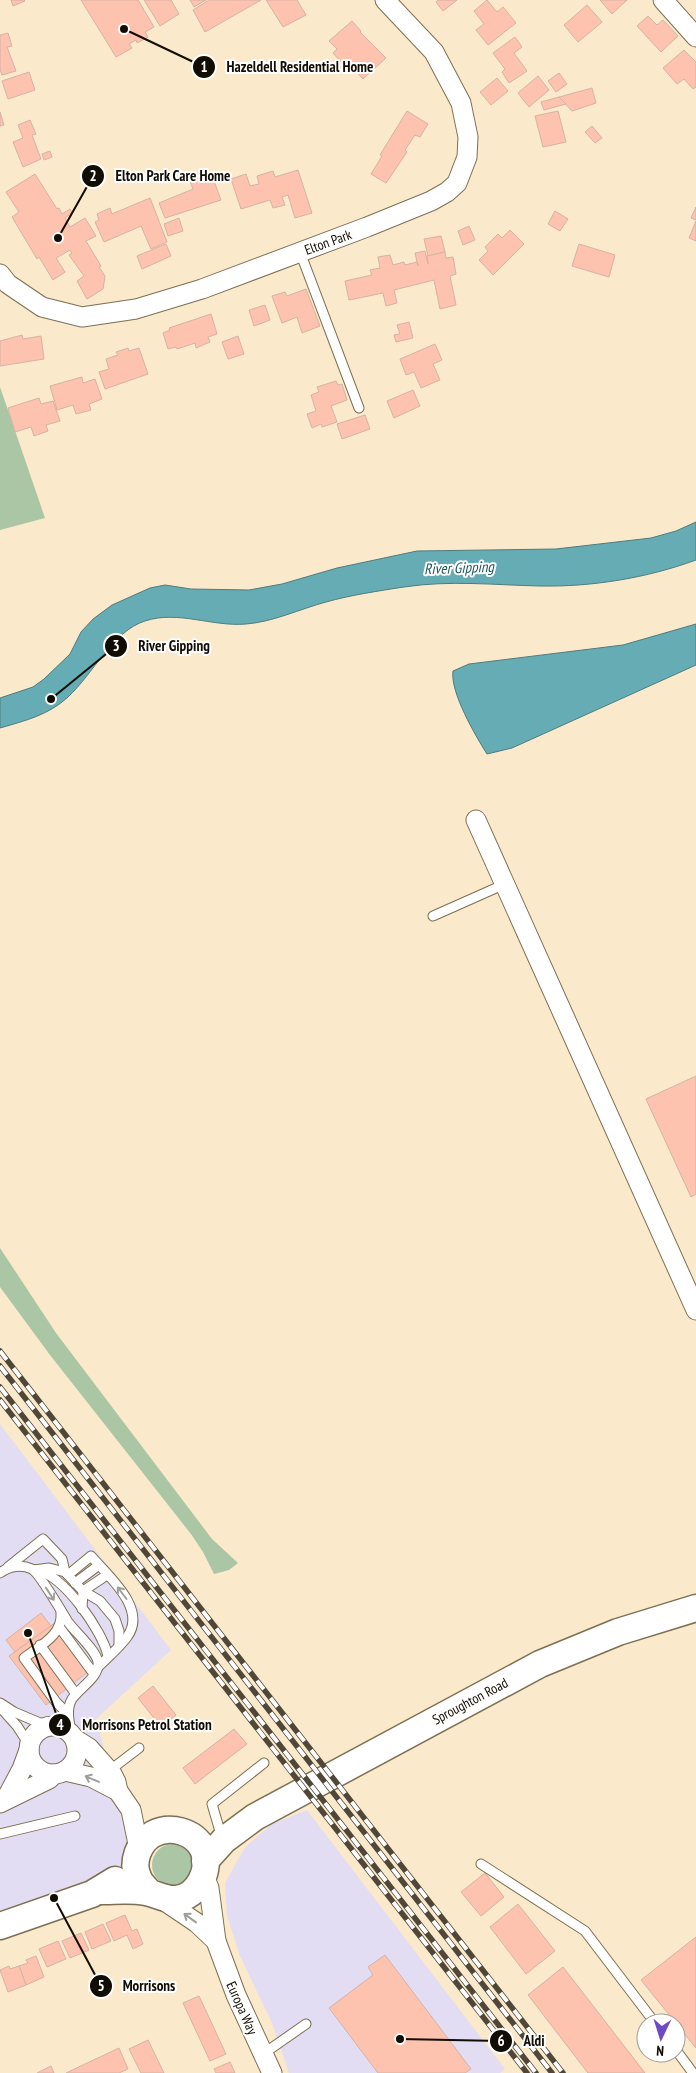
<svg xmlns="http://www.w3.org/2000/svg" width="696" height="2073" viewBox="0 0 696 2073" font-family="'PT Sans Narrow',sans-serif">
  <rect width="100%" height="100%" fill="#fae9ca"/>
  <g fill="#e3ddf3">
    <polygon points="0,1424 171,1650 96,1719 107,1760 151,1835 138,1878 0,1926"/>
    <polygon points="307,1810 505,2069 500,2073 289,2073 272,2023 240,1956 227,1916 225,1883 245,1847 272,1824"/>
  </g>
  <g fill="#aac6a5">
    <polygon points="0,387 45,518 0,530"/>
    <polygon points="0,1248 56,1333 212,1539 238,1563 229,1570 214,1574 203,1552 191,1534 50,1355 0,1287"/>
    <circle cx="173" cy="1865" r="21"/>
  </g>
  <g fill="#66acb4" stroke="#4d7c7f">
    <path d="M696,522v38c-49,18 -104,27 -156,26 -46,-1 -90,-6 -136,1 -26,4 -53,8 -78,15 -26,7 -53,20 -80,22 -34,3 -68,-14 -101,-3 -32,10 -52,53 -77,76 -19,18 -44,24 -68,31v-30l33,-11 11,-8 26,-25 11,-22 12,-13 19,-14 38,-17 15,-3 26,4 58,1 33,-6 55,-16 80,-17 139,-2 95,-11 25,-7z"/>
    <path d="M696,624v41l-184,83 -25,6c-12,-19 -37,-62 -34,-83l16,-7 154,-19z"/>
  </g>
  <g fill="#fdc3af" stroke="#d6b2a6">
    <polygon points="11,0 24,0 25,1 13,6"/>
    <polygon points="81,0 138,0 154,27 145,32 148,37 137,43 136,40 129,44 132,48 116,57"/>
    <polygon points="144,0 171,0 179,14 160,26"/>
    <polygon points="190,0 206,0 194,7"/>
    <polygon points="209,0 261,0 205,32 193,10"/>
    <polygon points="266,0 297,0 306,15 283,27"/>
    <polygon points="438,0 457,0 443,11 436,2"/>
    <polygon points="487,0 497,12 503,7 516,23 488,45 476,30 484,24 474,11"/>
    <polygon points="600,0 627,0 612,14"/>
    <polygon points="587,5 602,22 578,42 564,25"/>
    <polygon points="648,16 657,25 663,20 678,36 661,52 637,26"/>
    <polygon points="352,21 361,31 360,32 386,58 363,79 351,66 347,69 333,53 337,49 329,41"/>
    <polygon points="8,33 12,46 7,47 16,71 2,75 0,69 0,35"/>
    <polygon points="515,37 522,47 514,53 527,71 509,83 502,72 505,69 493,53"/>
    <polygon points="684,50 696,62 696,87 693,89 684,79 677,84 663,68"/>
    <polygon points="29,72 35,90 8,99 2,81"/>
    <polygon points="559,73 567,84 556,92 548,81"/>
    <polygon points="538,76 549,90 529,107 518,93"/>
    <polygon points="497,78 508,91 491,105 480,92"/>
    <polygon points="592,88 596,103 572,111 559,97"/>
    <polygon points="559,97 566,104 544,110 541,102"/>
    <polygon points="407,111 428,124 420,137 415,135 405,150 407,152 386,183 371,174 382,156 380,155"/>
    <polygon points="558,111 566,142 543,147 535,116"/>
    <polygon points="0,112 4,125 0,126"/>
    <polygon points="30,120 36,134 32,135 41,159 23,167 13,142 23,138 18,125"/>
    <polygon points="592,126 602,138 595,143 585,132"/>
    <polygon points="50,151 52,157 44,160 42,154"/>
    <polygon points="298,170 312,213 295,218 288,195 282,197 285,205 273,208 270,200 241,209 231,179 246,174 250,186 259,184 257,176 273,171 275,177"/>
    <polygon points="211,173 221,200 165,218 159,203 193,189 190,181"/>
    <polygon points="35,174 57,209 59,208 62,214 70,209 72,213 65,218 70,227 85,218 96,236 86,241 101,266 99,267 105,276 103,289 87,299 77,281 84,276 69,255 72,253 70,250 56,258 65,272 53,280 39,257 37,259 12,217 19,212 6,192"/>
    <polygon points="150,198 167,242 151,249 141,226 104,242 95,222 99,220 97,214 110,208 112,214"/>
    <polygon points="696,207 696,220 691,218"/>
    <polygon points="555,211 568,219 560,231 548,224"/>
    <polygon points="179,218 183,231 168,236 164,224"/>
    <polygon points="696,221 696,241 689,238"/>
    <polygon points="469,226 475,240 463,245 458,231"/>
    <polygon points="510,230 524,244 493,275 479,260 488,251 485,247 498,234 502,238"/>
    <polygon points="441,236 445,252 428,256 424,239"/>
    <polygon points="166,244 171,256 142,269 137,256"/>
    <polygon points="579,244 615,255 609,277 572,266"/>
    <polygon points="425,251 428,264 427,256 445,252 446,258 453,257 456,274 450,276 456,305 440,309 434,280 394,290 397,303 386,306 383,293 349,300 345,281 372,275 370,270 380,268 378,257 390,255 393,265 404,262 405,265 417,262 418,266 415,253"/>
    <polygon points="306,289 320,326 302,333 297,317 282,323 272,296 285,292 287,296"/>
    <polygon points="265,305 270,320 254,326 249,310"/>
    <polygon points="211,314 217,334 208,337 210,342 196,348 195,343 177,349 176,347 168,349 163,333 170,330 169,328"/>
    <polygon points="409,322 413,338 396,342 394,335 400,334 397,325"/>
    <polygon points="22,335 23,339 41,336 44,359 0,366 0,341"/>
    <polygon points="238,336 244,354 228,359 222,342"/>
    <polygon points="435,344 442,360 433,364 440,380 421,388 414,372 406,375 400,359"/>
    <polygon points="128,348 129,351 139,348 148,374 105,389 99,372 109,369 106,359 118,355 116,352"/>
    <polygon points="82,377 83,383 95,379 102,399 89,404 91,410 76,414 73,405 57,410 50,386"/>
    <polygon points="336,381 338,385 342,384 347,400 331,406 337,422 322,427 321,424 312,428 307,414 316,411 311,395 319,392 317,387"/>
    <polygon points="413,390 420,406 394,418 387,401"/>
    <polygon points="39,398 41,404 53,401 60,421 46,425 48,431 34,436 31,427 15,432 8,408"/>
    <polygon points="365,415 370,429 342,439 337,424"/>
    <polygon points="696,1076 696,1194 691,1197 646,1099"/>
    <polygon points="41,1613 51,1626 15,1652 6,1640"/>
    <polygon points="59,1620 94,1667 46,1705 9,1656"/>
    <polygon points="153,1686 176,1715 161,1727 138,1698"/>
    <polygon points="234,1729 247,1744 195,1784 183,1768"/>
    <polygon points="485,1873 504,1897 481,1916 461,1892"/>
    <polygon points="518,1904 555,1951 526,1974 490,1927"/>
    <polygon points="125,1915 132,1931 137,1929 143,1944 133,1949 127,1935 114,1941 106,1923"/>
    <polygon points="103,1924 111,1941 92,1949 85,1932"/>
    <polygon points="81,1933 89,1950 70,1958 62,1941"/>
    <polygon points="696,1937 696,2048 641,1980"/>
    <polygon points="58,1941 66,1959 47,1967 39,1949"/>
    <polygon points="385,1955 471,2069 465,2073 378,2073 329,2008 373,1975 368,1967"/>
    <polygon points="36,1956 44,1977 26,1985 19,1966 28,1963 26,1960"/>
    <polygon points="9,1966 10,1969 19,1966 26,1985 8,1992 0,1970"/>
    <polygon points="563,1967 645,2073 588,2073 528,1995"/>
    <polygon points="199,1996 226,2054 210,2061 183,2003"/>
    <polygon points="148,2040 164,2073 141,2073 129,2049"/>
    <polygon points="119,2048 128,2069 119,2073 66,2073"/>
    <polygon points="230,2062 235,2073 216,2073 214,2069"/>
    <polygon points="51,2066 54,2073 37,2073"/>
  </g>
  <g fill="none" stroke-linecap="round" stroke-linejoin="round">
    <defs>
      <g id="lane">
        <polyline points="300,252 359,408"/>
        <polyline points="433,916 505,884"/>
        <polyline points="8,1567 43,1539 62,1559 65,1572"/>
        <polyline points="34,1570 49,1568 65,1572 83,1591 100,1601 115,1619 119,1631 119,1645"/>
        <path d="M37,1570c27,6 65,60 71,86"/>
        <path d="M0,1573c9,-7 21,-9 32,-4 7,4 30,43 36,53 8,11 28,28 30,40 2,15 -19,26 -26,37 -6,10 -3,22 -1,33"/>
        <path d="M68,1575l23,-19c17,20 57,53 36,81 -8,11 -20,21 -30,31"/>
        <polyline points="75,1583 99,1565"/>
        <polyline points="82,1609 83,1591 107,1575"/>
        <path d="M61,1612c2,23 -20,33 -37,46l32,44 12,12"/>
        <polyline points="60,1628 94,1674"/>
        <polyline points="40,1645 76,1694"/>
        <polyline points="0,1703 14,1712 47,1726"/>
        <polyline points="0,1707 17,1726 30,1746"/>
        <polyline points="109,1771 139,1748"/>
        <polyline points="219,1828 212,1804 264,1763"/>
        <polyline points="0,1834 75,1816"/>
        <polyline points="481,1864 585,1931 655,2023"/>
        <polyline points="676,2050 693,2073"/>
        <polyline points="263,2054 306,2024"/>
      </g>
      <g id="street">
        <polyline points="663,0 696,37"/>
        <polyline points="0,274 8,284 42,307 82,317 136,309 202,289 367,227 431,201 447,192 457,183 467,157 468,137 461,103 434,52 385,0"/>
        <polyline points="476,820 696,1310"/>
        <circle cx="53" cy="1750" r="24"/>
        <polyline points="75,1739 89,1748 112,1774 116,1782 118,1791 131,1810 139,1849"/>
        <polyline points="65,1771 91,1777 118,1791"/>
        <polyline points="6,1799 22,1769 29,1750"/>
        <polyline points="0,1803 49,1779 54,1774"/>
        <polyline points="160,1898 197,1923 216,1941 209,1888 204,1876"/>
        <polyline points="216,1941 236,1995 272,2073"/>
      </g>
      <g id="secondary">
        <polyline points="205,1861 224,1840 255,1817 540,1664 618,1632 696,1608"/>
        <path d="M100,1891c16,0 31,-2 46,1 11,2 18,8 30,7 22,-2 36,-30 27,-50 -9,-18 -33,-24 -50,-15 -14,8 -22,28 -15,43 2,6 8,11 11,15"/>
        <polyline points="0,1926 92,1894 115,1880"/>
      </g>
    </defs>
    <use href="#lane" stroke="#7d6f53" stroke-width="11"/>
    <use href="#street" stroke="#7d6f53" stroke-width="21"/>
    <use href="#secondary" stroke="#7d6f53" stroke-width="29"/>
    <use href="#lane" stroke="#fff" stroke-width="9"/>
    <use href="#street" stroke="#fff" stroke-width="19"/>
    <use href="#secondary" stroke="#fff" stroke-width="26"/>
    <defs>
      <g id="rail">
        <polyline points="0,1351 563,2073"/>
        <polyline points="0,1366 552,2073"/>
        <polyline points="0,1387 536,2073"/>
        <polyline points="0,1400 527,2073"/>
      </g>
    </defs>
    <use href="#rail" stroke="#504739" stroke-width="5.5"/>
    <use href="#rail" stroke="#fff" stroke-width="4" stroke-dasharray="11" stroke-linecap="butt"/>
  </g>
  <defs><path id="oneway-shaft" d="M-6 0H5M1.5-3L5.5 0L1.5 3" fill="none" stroke-width="1.6" stroke-linecap="round" stroke-linejoin="round" transform="scale(1.25)"/></defs>
  <g stroke="#a09e9b">
    <use href="#oneway-shaft" transform="translate(122 1593) rotate(-127)"/>
    <use href="#oneway-shaft" transform="translate(50 1594) rotate(57)"/>
    <use href="#oneway-shaft" transform="translate(92 1779) rotate(-157)"/>
    <use href="#oneway-shaft" transform="translate(190 1918) rotate(-144)"/>
  </g>
  <g text-anchor="middle" stroke-width="4" stroke-linejoin="round" paint-order="stroke">
    <g font-size="14" fill="#120d04" stroke="#fff">
      <text transform="translate(328 242) rotate(-20)" y="5">Elton Park</text>
      <text transform="translate(470 1701) rotate(-28)" y="5">Sproughton Road</text>
      <text transform="translate(242 2008) rotate(66)" y="5">Europa Way</text>
    </g>
    <g font-size="15" font-style="italic" fill="#1c585e" stroke="#fff">
      <text transform="translate(459 568) rotate(-2)" y="5">River Gipping</text>
    </g>
  </g>
  <path fill="none" stroke="#120d04" stroke-width="2" d="M124 29L204 67M58 238L93 176M51 699L116 646M28 1633L60 1725M54 1898L101 1986M400 2039L501 2041"/>
  <g fill="#120d04" stroke="#fff" stroke-width="2">
    <circle cx="124" cy="29" r="5"/>
    <circle cx="58" cy="238" r="5"/>
    <circle cx="51" cy="699" r="5"/>
    <circle cx="28" cy="1633" r="5"/>
    <circle cx="54" cy="1898" r="5"/>
    <circle cx="400" cy="2039" r="5"/>
    <circle cx="204" cy="67" r="12"/>
    <circle cx="93" cy="176" r="12"/>
    <circle cx="116" cy="646" r="12"/>
    <circle cx="60" cy="1725" r="12"/>
    <circle cx="101" cy="1986" r="12"/>
    <circle cx="501" cy="2041" r="12"/>
  </g>
  <g font-size="15" text-anchor="middle" font-weight="bold" fill="#fff">
    <text x="204" y="72">1</text>
    <text x="93" y="181">2</text>
    <text x="116" y="651">3</text>
    <text x="60" y="1730">4</text>
    <text x="101" y="1991">5</text>
    <text x="501" y="2046">6</text>
  </g>
  <g font-size="15" text-anchor="middle" font-weight="bold" fill="#120d04" stroke="#fff" stroke-width="4" stroke-linejoin="round" paint-order="stroke">
    <text x="300" y="72">Hazeldell Residential Home</text>
    <text x="173" y="181">Elton Park Care Home</text>
    <text x="174" y="651">River Gipping</text>
    <text x="147" y="1730">Morrisons Petrol Station</text>
    <text x="149" y="1991">Morrisons</text>
    <text x="534" y="2046">Aldi</text>
  </g>
  <g transform="translate(661 2038) rotate(184)"><circle r="24" fill="#ffffff" stroke="#a09e9b"/>
  <path d="M0-4L9 19L0 12L-9 19Z" fill="#6d4ac3"/>
  <text y="-8" font-size="14" font-weight="bold" text-anchor="middle" fill="#120d04">N</text>
  </g>
</svg>
